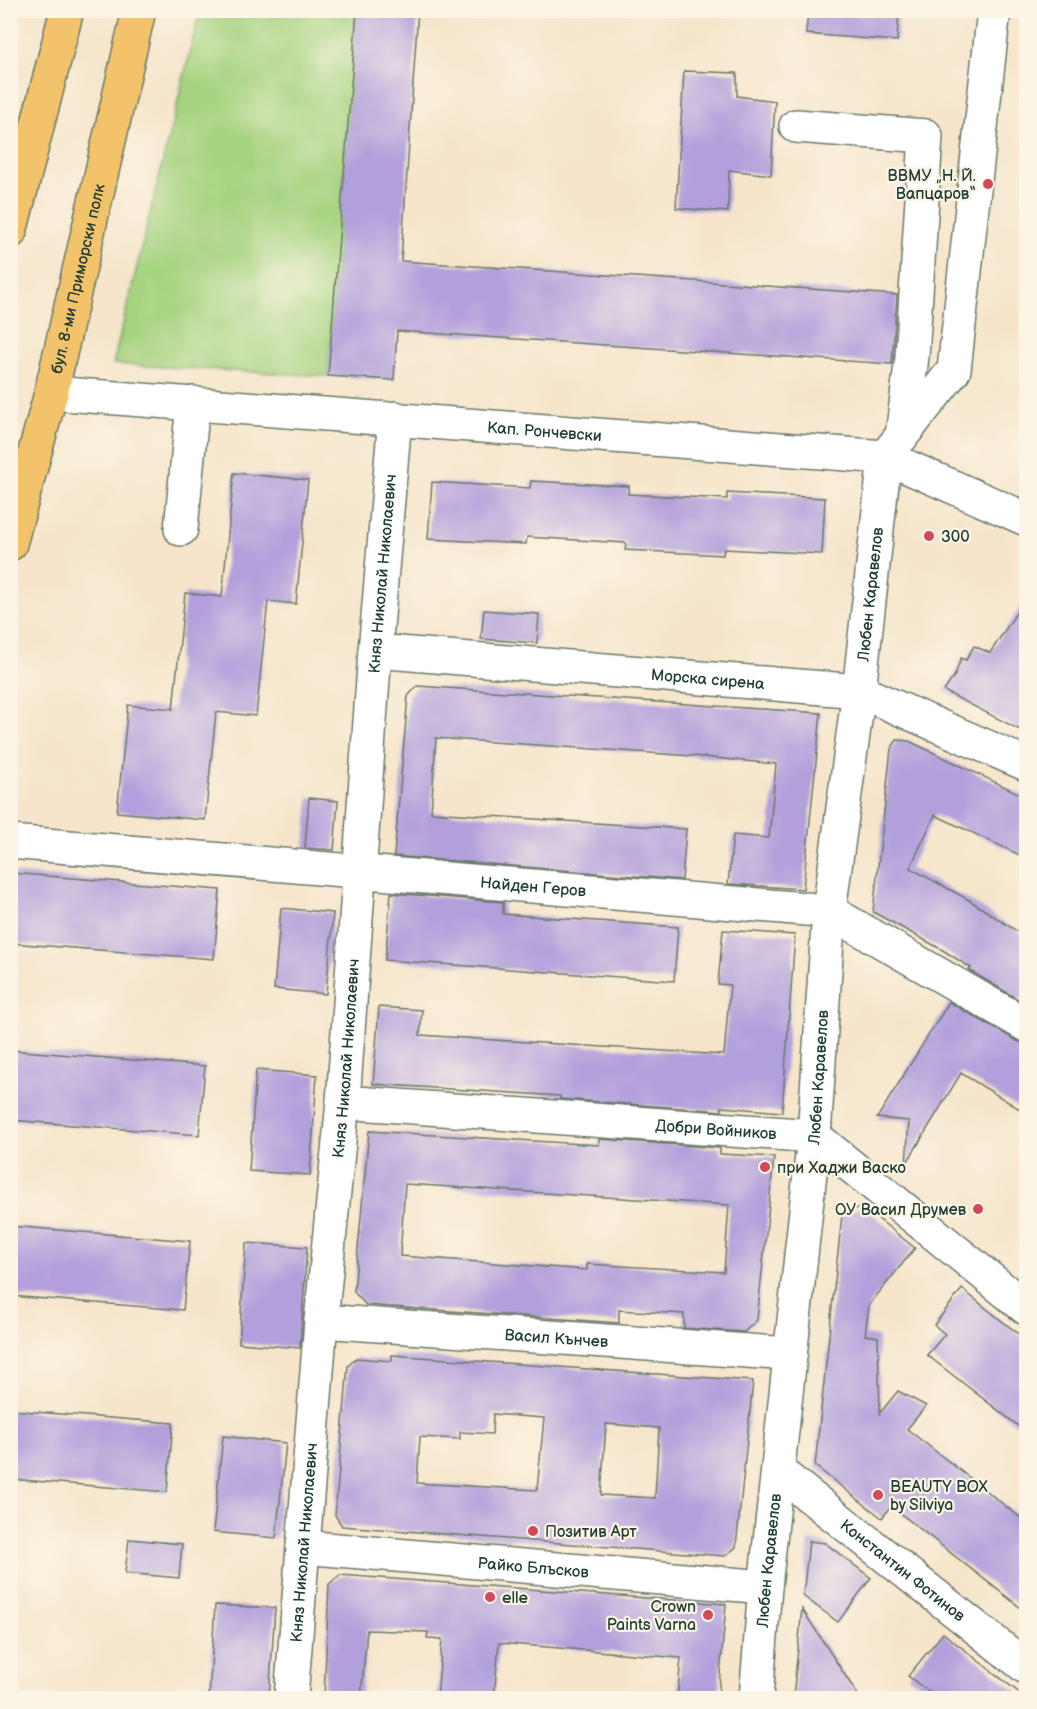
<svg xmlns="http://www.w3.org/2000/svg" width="1037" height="1709" viewBox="0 0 1037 1709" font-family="'Balsamiq Sans',sans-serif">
  <rect width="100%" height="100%" fill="#fcf5e5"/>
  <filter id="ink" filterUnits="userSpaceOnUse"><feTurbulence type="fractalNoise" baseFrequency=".0167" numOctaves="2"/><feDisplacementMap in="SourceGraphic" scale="12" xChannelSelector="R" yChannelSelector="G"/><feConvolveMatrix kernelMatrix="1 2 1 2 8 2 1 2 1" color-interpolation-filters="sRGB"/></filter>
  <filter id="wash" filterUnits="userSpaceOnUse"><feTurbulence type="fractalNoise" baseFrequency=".008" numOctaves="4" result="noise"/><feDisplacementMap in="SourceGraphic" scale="24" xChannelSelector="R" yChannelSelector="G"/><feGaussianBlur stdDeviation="1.35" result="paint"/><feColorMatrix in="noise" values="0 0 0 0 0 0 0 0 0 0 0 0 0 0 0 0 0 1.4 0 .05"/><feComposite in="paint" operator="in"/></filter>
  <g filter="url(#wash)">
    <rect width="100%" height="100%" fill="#f6e5cb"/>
    <polygon fill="#a6d380" stroke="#62885a" stroke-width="1.5" points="200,11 357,11 328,376 113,364"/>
    <g id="blocks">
      <g fill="#b2a0dc" fill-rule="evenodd">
        <polygon points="357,10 418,10 401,261 897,295 892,364 397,331 394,380 328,376"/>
        <polygon points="808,10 899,10 897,41 806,34"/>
        <polygon points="684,71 737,73 737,96 775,101 771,175 729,170 728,212 676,208"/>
        <polygon points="234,473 308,480 296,604 268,601 256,716 216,712 205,820 117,812 128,705 173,709 185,593 222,597"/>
        <polygon points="531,481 629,486 628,494 727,499 727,493 825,498 822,554 724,549 723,555 625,550 626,543 527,537 526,544 428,539 432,482 530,488"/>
        <polygon points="1026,598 1026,733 944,691 955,675 961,658 966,660 974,646 990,653"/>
        <polygon points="484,610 539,614 537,643 481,639"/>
        <polygon points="417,686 821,713 803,889 728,884 733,835 769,838 776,764 693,756 436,738 431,812 686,829 682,880 394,856 408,696"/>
        <polygon points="897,740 909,741 1026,797 1026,858 935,815 910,868 969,900 1026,937 1026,1004 969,970 971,968 941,949 873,912 891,749"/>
        <polygon points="309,798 338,801 334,850 305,848"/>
        <polygon points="10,873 220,890 214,959 10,943"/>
        <polygon points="391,893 503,902 503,914 678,927 674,981 385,960"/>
        <polygon points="281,908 333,913 326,994 274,989"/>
        <polygon points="723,930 795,935 782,1112 722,1107 722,1111 560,1099 560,1096 373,1084 379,1007 422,1010 420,1035 724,1055 730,985 718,984"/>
        <polygon points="949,1002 1017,1041 1026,1044 1026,1113 961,1073 906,1164 909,1121 877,1118"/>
        <polygon points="10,1050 205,1066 199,1135 10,1120"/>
        <polygon points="256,1070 317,1075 310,1175 249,1171"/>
        <path d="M369,1131l230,14v-6l121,9v6l54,3 -17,163 -13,12 -60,-4v-14l-65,-4v13l-253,-18 -12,-13zM405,1184l324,21 -5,67 -137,-8v6l-187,-14z"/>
        <polygon points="862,1206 915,1248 869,1305 865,1335 878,1337 880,1413 898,1391 926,1406 907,1429 1026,1522 1026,1612 891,1506 882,1518 815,1466 842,1215"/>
        <polygon points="10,1226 190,1241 183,1310 10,1296"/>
        <polygon points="246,1243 307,1247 300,1348 239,1343"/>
        <polygon points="962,1289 1026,1340 1026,1432 927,1355 945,1334 934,1325"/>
        <path d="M392,1355l361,26 -17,166 -11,9 -383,-30 -7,-11 13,-149 8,-8 36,3zM493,1414l51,4 -7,72 -120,-7 3,-46 40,2v-7l32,2zM606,1424l53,4 -4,70 -54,-3z"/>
        <polygon points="10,1410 173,1423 167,1492 10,1479"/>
        <polygon points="223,1436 286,1443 276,1538 213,1532"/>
        <polygon points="129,1539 182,1544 179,1578 125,1573"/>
        <polygon points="809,1541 825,1543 871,1578 838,1622 803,1596"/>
        <polygon points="340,1575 726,1604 718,1698 677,1698 681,1658 499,1643 494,1698 437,1698 442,1639 427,1638 428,1632 367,1630 361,1698 324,1698 329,1584"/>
        <polygon points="215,1605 275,1608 269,1698 209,1698"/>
        <polygon points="802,1609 843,1672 860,1698 793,1698"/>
        <polygon points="943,1633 1026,1698 937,1698 908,1676"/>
      </g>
    </g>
  </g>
  <g filter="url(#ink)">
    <use href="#blocks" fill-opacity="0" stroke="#6a7869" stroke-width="1.5"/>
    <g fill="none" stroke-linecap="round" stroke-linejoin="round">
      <defs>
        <g id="minor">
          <polyline points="796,126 926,136 912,357 902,436"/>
          <path id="s1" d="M51,393l834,64 141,62"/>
          <polyline points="885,457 954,370 994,10"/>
          <polyline points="181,529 193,403"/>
          <path id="s2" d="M375,651l484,40 167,73"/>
          <path id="s3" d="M10,842l819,69 197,114"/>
          <path id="s4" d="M343,1102l471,34 212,172"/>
          <path id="s5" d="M321,1321l469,33"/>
          <path id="s6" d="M779,1472l247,195"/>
          <path id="s7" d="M303,1547l462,40"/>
          <path id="s8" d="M291,1698l30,-377 22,-219 32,-451 20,-233"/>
          <path id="s9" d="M756,1698l9,-111 49,-451 15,-225 30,-220 26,-234"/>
        </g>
        <g id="major">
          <polyline points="10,232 67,10"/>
          <path id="s10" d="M10,544l41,-151 88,-383"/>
        </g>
      </defs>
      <use href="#minor" stroke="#6a7869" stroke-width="36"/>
      <use href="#major" stroke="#6a7869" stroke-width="36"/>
      <use href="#minor" stroke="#fff" stroke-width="33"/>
      <use href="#major" stroke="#f2c36a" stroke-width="33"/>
    </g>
  </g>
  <g fill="#d1495b" stroke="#fcf5e5" stroke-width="2">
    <circle cx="988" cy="184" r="6"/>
    <circle cx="929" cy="536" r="6"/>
    <circle cx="765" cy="1167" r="6"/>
    <circle cx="978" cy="1209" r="6"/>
    <circle cx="878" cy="1495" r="6"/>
    <circle cx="533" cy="1531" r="6"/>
    <circle cx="490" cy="1597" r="6"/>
    <circle cx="708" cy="1615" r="6"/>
  </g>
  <g text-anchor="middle" stroke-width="4.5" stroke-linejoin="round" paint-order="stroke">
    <g font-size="16" fill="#1f3d34" stroke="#fcf5e5" text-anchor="start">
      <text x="976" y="181" text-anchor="end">ВВМУ „Н. Й.<tspan x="976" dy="18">Вапцаров“</tspan></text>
      <text x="941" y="542">300</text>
      <text x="777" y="1173">при Хаджи Васко</text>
      <text x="966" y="1215" text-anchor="end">ОУ Васил Друмев</text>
      <text x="890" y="1492">BEAUTY BOX<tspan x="890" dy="18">by Silviya</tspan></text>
      <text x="545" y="1537">Позитив Арт</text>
      <text x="502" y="1603">elle</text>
      <text x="696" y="1612" text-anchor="end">Crown<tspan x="696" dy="18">Paints Varna</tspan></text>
    </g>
    <g font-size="16" fill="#1f3d34" stroke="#fcf5e5">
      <text dy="6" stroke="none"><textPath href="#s10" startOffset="274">бул. 8-ми Приморски полк</textPath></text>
      <text dy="6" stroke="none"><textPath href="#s1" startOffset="495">Кап. Рончевски</textPath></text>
      <text dy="6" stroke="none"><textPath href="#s8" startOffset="1128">Княз Николай Николаевич</textPath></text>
      <text dy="6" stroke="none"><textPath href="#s9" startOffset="1110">Любен Каравелов</textPath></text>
      <text dy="6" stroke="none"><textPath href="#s2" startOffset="334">Морска сирена</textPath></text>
      <text dy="6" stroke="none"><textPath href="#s3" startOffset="525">Найден Геров</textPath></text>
      <text dy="6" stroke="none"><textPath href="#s8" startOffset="642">Княз Николай Николаевич</textPath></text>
      <text dy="6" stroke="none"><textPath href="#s9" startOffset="624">Любен Каравелов</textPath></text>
      <text dy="6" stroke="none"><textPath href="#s4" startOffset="374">Добри Войников</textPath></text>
      <text dy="6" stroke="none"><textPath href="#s5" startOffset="236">Васил Кънчев</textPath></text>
      <text dy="6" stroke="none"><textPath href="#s8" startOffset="156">Княз Николай Николаевич</textPath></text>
      <text dy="6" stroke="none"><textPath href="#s9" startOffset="138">Любен Каравелов</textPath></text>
      <text dy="6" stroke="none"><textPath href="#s7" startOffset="231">Райко Блъсков</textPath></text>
      <text dy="6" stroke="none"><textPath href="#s6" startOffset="158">Константин Фотинов</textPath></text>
    </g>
  </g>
  <rect width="1037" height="1709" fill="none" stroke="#fcf5e5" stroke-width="36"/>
</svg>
